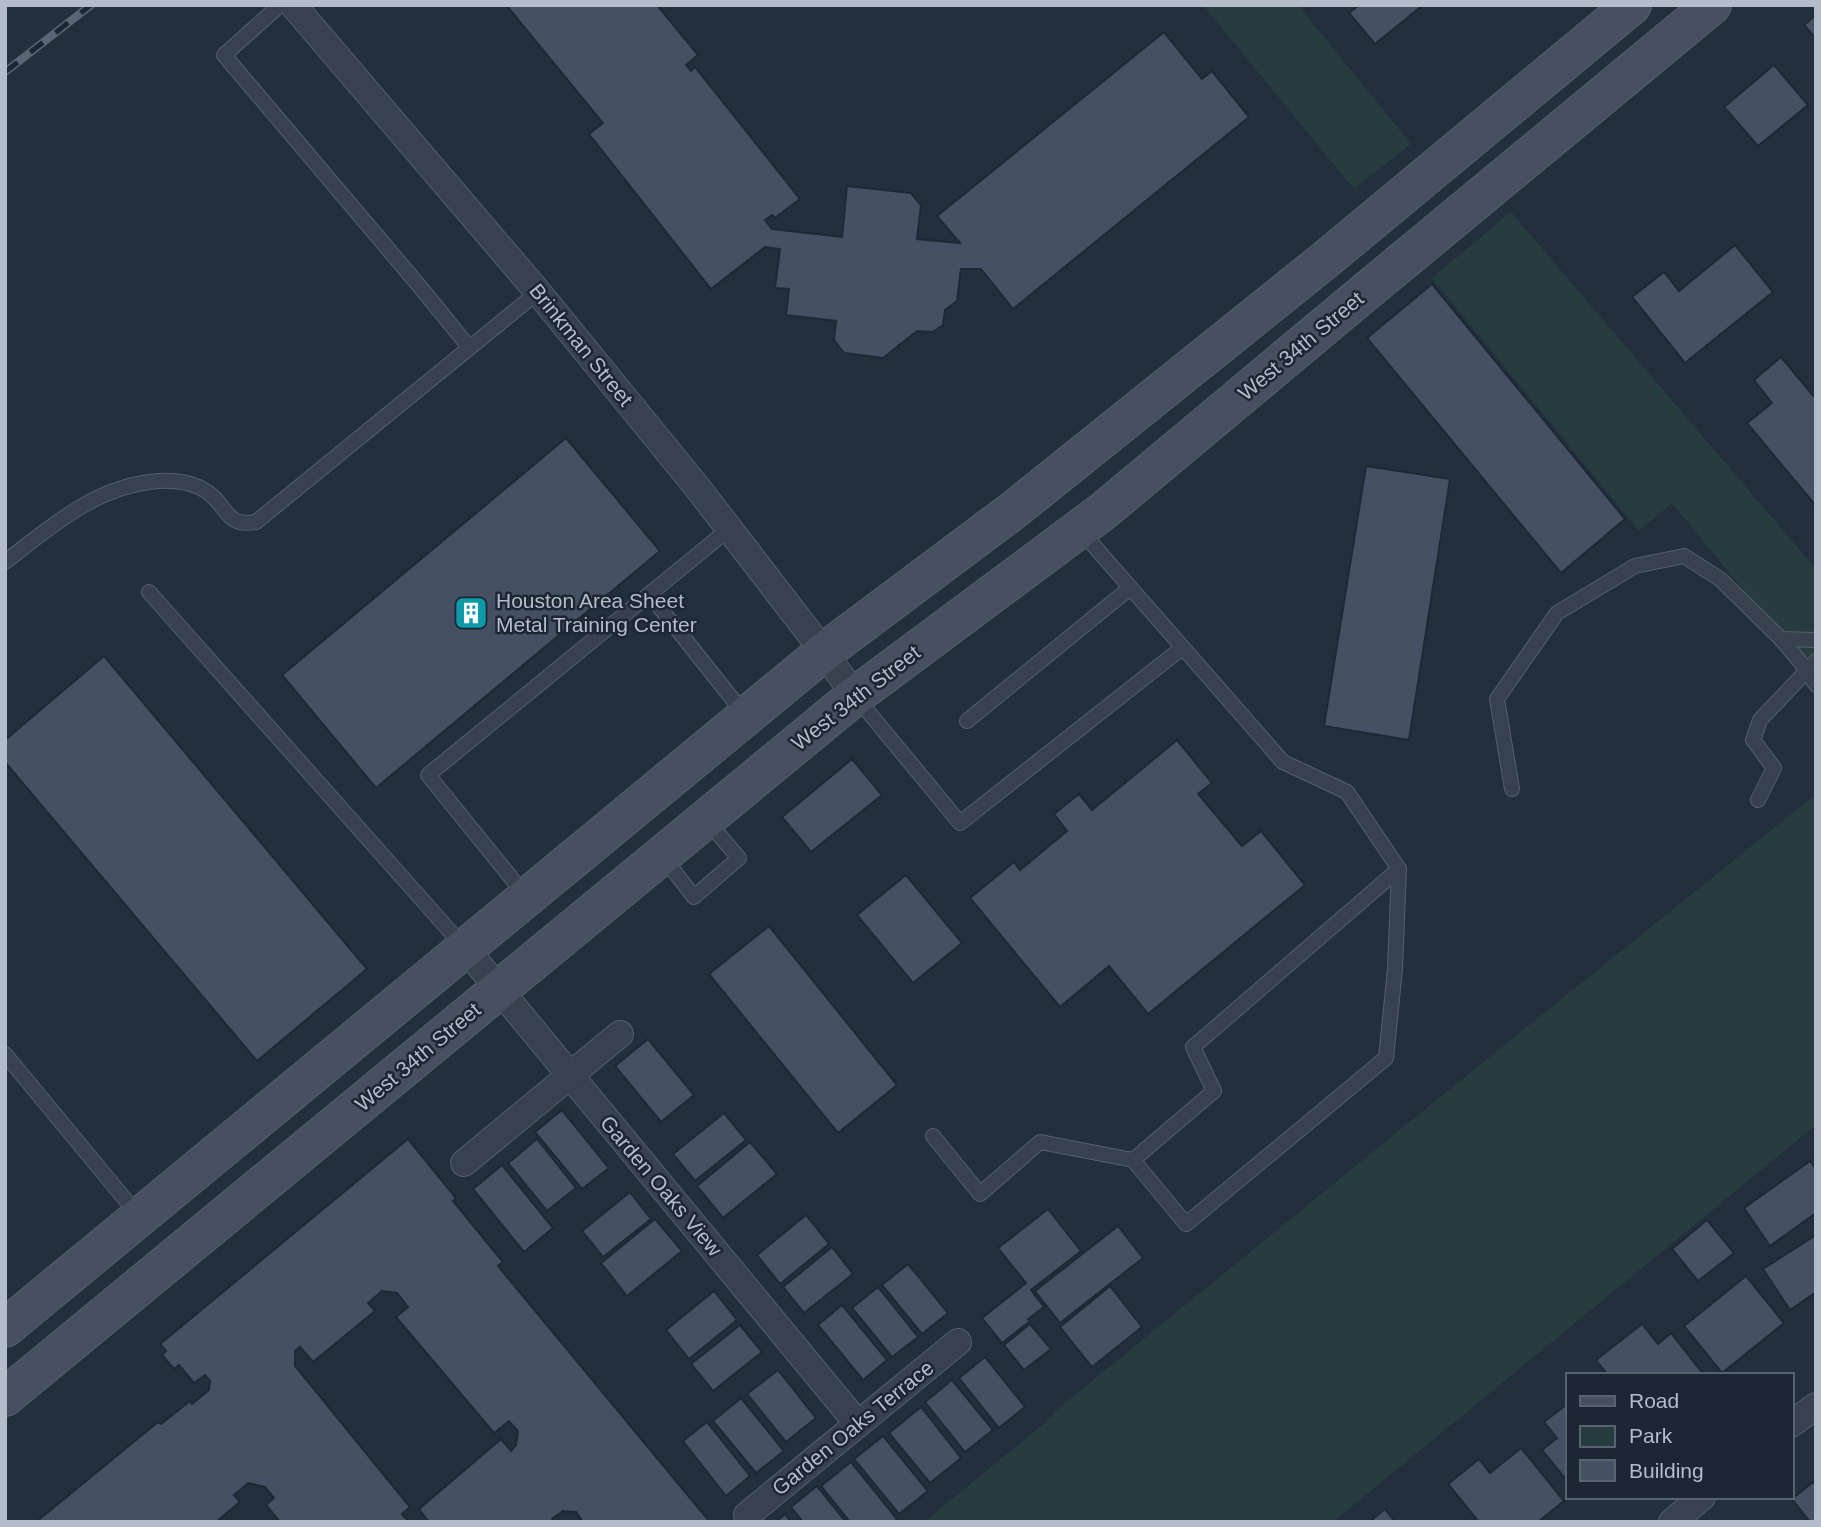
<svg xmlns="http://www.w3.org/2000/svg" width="1821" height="1527" viewBox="0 0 1821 1527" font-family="Helvetica,sans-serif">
  <rect width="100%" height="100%" fill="#242f3e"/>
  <g fill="#263c3f">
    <polygon points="1203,5 1298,5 1411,144 1354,189"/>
    <polygon points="1511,212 1816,569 1816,679 1672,503 1639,531 1432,278"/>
    <polygon points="1816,794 1816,1125 1333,1522 924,1522 1053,1416 1054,1412 1445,1093"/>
  </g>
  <g fill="#455162" stroke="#1f2835" stroke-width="2">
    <polygon points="506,5 657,5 698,55 686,65 691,71 695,67 800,199 775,218 772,215 765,220 772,229 842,237 847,186 911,193 921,205 917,239 960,243 937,216 1164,32 1202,79 1212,71 1249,117 1013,309 981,269 961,269 957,301 945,310 943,325 933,332 917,331 883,358 844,353 834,340 836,321 786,315 789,289 775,288 780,249 765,247 711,289 589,134 603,123"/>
    <polygon points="1359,5 1423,5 1375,44 1349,13"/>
    <polygon points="1816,15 1816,39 1804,25"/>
    <polygon points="1774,65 1808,105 1758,146 1724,107"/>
    <polygon points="1735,245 1773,292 1685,363 1632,297 1664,272 1679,291"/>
    <polygon points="1432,284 1625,519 1561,573 1367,338"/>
    <polygon points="1781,357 1816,399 1816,506 1747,423 1772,403 1754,380"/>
    <polygon points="566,438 660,551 376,788 282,675"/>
    <polygon points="1366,466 1450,479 1409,740 1324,726"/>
    <polygon points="104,656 367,969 257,1061 5,762 5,740"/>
    <polygon points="1177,740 1212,783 1198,794 1242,846 1261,831 1305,885 1148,1014 1109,966 1060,1007 970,898 1014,862 1020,870 1067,831 1054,814 1079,794 1092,810"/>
    <polygon points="852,759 882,795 811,852 782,817"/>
    <polygon points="906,875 962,943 913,983 857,915"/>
    <polygon points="769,926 897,1085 838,1133 709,974"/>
    <polygon points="648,1039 694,1095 661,1122 615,1066"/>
    <polygon points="562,1110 609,1168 582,1189 535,1132"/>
    <polygon points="724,1113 746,1140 695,1181 673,1154"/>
    <polygon points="408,1139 456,1198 453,1201 503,1262 498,1266 710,1522 577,1522 581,1519 576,1512 563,1511 552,1519 554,1522 429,1522 419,1509 501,1439 511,1451 516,1445 518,1431 509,1421 494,1433 396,1317 408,1307 397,1293 382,1291 368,1303 375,1311 313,1362 300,1347 295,1351 295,1366 410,1507 402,1514 409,1522 280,1522 266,1505 274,1498 265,1487 248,1483 234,1495 240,1502 216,1522 36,1522 158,1422 161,1424 190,1401 192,1404 209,1390 210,1381 205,1375 194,1383 179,1365 174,1369 162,1355 166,1351 160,1344"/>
    <polygon points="537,1139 576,1188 547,1211 508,1163"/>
    <polygon points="750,1142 777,1174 723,1218 697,1186"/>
    <polygon points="1810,1161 1816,1169 1816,1213 1770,1246 1744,1208"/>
    <polygon points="502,1165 553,1228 524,1252 473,1189"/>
    <polygon points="630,1192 651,1219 603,1257 582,1231"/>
    <polygon points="1048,1209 1081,1251 1031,1290 1044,1307 1028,1319 1030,1321 1002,1343 982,1318 1026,1283 998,1248"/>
    <polygon points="806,1215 829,1244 780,1284 757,1255"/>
    <polygon points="655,1219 682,1251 627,1296 601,1263"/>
    <polygon points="1707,1220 1734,1253 1698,1281 1672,1249"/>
    <polygon points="1118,1226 1143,1258 1060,1323 1035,1291"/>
    <polygon points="1816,1235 1816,1292 1790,1310 1763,1269"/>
    <polygon points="832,1247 853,1274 804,1313 783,1287"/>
    <polygon points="908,1264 948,1313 922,1334 882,1285"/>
    <polygon points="1746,1276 1784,1323 1722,1373 1684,1326"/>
    <polygon points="1110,1286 1142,1327 1092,1367 1060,1327"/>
    <polygon points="878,1287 918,1337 892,1357 852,1308"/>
    <polygon points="714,1291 737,1320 689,1359 666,1330"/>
    <polygon points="842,1305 887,1360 863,1380 818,1325"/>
    <polygon points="1030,1324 1051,1349 1024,1370 1004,1345"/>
    <polygon points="1642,1324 1658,1344 1671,1333 1704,1375 1608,1375 1596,1360"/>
    <polygon points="740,1325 762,1352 713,1391 691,1364"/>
    <polygon points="985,1357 1025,1407 999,1428 959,1378"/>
    <polygon points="778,1370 816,1418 786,1442 747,1394"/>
    <polygon points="952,1380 993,1430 965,1452 925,1402"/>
    <polygon points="741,1398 784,1451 756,1473 713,1421"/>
    <polygon points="1567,1404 1567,1481 1542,1450 1557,1438 1544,1422"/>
    <polygon points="921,1407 961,1458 930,1483 889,1433"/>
    <polygon points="707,1422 750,1476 726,1496 683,1441"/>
    <polygon points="883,1436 928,1491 899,1514 854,1459"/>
    <polygon points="1521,1448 1564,1501 1538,1522 1479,1522 1448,1484 1479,1459 1490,1473"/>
    <polygon points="851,1462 897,1519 894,1522 850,1522 821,1486"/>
    <polygon points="1813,1482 1816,1486 1816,1522 1810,1522 1792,1499"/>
    <polygon points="817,1486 846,1522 803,1522 791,1507"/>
    <polygon points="1385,1509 1395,1522 1369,1522"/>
    <polygon points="785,1514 791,1522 776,1522"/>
  </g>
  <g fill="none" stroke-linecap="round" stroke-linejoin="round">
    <defs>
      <g id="lane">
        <polyline points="280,5 224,55 421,288 469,347"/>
        <polyline points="1080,530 1283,762 1347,792 1399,869 1193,1047 1214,1091 1133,1160"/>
        <path d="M5,562c47,-36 92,-77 154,-81 17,-1 37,2 51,13 19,15 16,33 46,28l282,-230"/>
        <polyline points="149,592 464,947"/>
        <polyline points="649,594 746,716"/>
        <polyline points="1781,639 1816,640"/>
        <polyline points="856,697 960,823 1182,648"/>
        <polyline points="967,721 1130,588"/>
        <polyline points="1512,789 1497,699 1557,613 1635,566 1684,556 1720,579 1781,639 1807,670 1816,685"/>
        <polyline points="1758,800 1774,768 1753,740 1760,720 1816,661"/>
        <polyline points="663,857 694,897 739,858 707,821"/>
        <polyline points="526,896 428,775 729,529"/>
        <polyline points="5,1054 138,1215"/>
        <polyline points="933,1136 980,1194 1040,1142 1133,1160 1186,1224 1386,1058 1395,969 1399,869"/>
      </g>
      <g id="street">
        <polyline points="293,5 538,292 697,487 824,652 855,696"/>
        <polyline points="465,948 858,1424"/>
        <polyline points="464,1163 620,1034"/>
        <polyline points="1791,1424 1816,1406"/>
        <polyline points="747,1515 958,1342"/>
        <polyline points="1672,1522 1702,1497"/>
      </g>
      <g id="secondary">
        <polyline points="5,1328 824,652 1015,509 1325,260 1632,5"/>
        <polyline points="5,1397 855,696 1102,512 1357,299 1712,5"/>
      </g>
    </defs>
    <use href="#lane" stroke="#565f6c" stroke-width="16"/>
    <use href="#street" stroke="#565f6c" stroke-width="28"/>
    <use href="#secondary" stroke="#565f6c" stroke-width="40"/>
    <use href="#lane" stroke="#38414e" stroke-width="14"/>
    <use href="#street" stroke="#38414e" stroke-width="26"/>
    <use href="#secondary" stroke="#465061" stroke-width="38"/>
    <defs>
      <polyline id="rail" points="5,72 91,5"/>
    </defs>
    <use href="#rail" stroke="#5a6575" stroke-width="8"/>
    <use href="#rail" stroke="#1d2633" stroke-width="5" stroke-dasharray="16" stroke-linecap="butt"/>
  </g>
  <defs>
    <symbol id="building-square" viewBox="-11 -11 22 22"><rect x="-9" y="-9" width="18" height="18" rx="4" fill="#0f9aa8" stroke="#1d2633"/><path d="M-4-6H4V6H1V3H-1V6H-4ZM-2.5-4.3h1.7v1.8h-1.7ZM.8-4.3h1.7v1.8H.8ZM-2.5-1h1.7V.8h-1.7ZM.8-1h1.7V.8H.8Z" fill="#fff"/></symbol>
  </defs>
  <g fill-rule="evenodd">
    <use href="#building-square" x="452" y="594" width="38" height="38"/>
  </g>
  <g text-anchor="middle" stroke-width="5" stroke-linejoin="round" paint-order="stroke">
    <g font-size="21" fill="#b4bcc9" stroke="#1d2633">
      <text transform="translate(581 345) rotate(51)" y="7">Brinkman Street</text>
      <text transform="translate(1301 346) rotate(-40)" y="7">West 34th Street</text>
      <text transform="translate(856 698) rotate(-38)" y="7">West 34th Street</text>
      <text transform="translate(418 1057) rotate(-40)" y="7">West 34th Street</text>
      <text transform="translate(661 1186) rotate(50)" y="7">Garden Oaks View</text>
      <text transform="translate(853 1428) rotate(-39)" y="7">Garden Oaks Terrace</text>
    </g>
    <g font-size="21" fill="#b4bcc9" stroke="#1d2633" text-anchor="start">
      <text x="496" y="608">Houston Area Sheet<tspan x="496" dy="24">Metal Training Center</tspan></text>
    </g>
  </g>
  <rect width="1821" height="1527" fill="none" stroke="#b4bcc9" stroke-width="14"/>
  <rect x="1566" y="1373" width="228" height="126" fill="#1d2633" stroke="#59626f" stroke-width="2"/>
  <rect x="1580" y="1396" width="35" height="10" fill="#465061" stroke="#59626f" stroke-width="2"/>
  <text x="1629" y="1408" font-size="21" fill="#b4bcc9">Road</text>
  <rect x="1580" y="1426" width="35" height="21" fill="#263c3f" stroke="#59626f" stroke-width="2"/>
  <text x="1629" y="1443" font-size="21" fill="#b4bcc9">Park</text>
  <rect x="1580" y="1460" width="35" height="21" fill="#455162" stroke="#59626f" stroke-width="2"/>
  <text x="1629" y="1478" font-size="21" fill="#b4bcc9">Building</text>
</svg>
